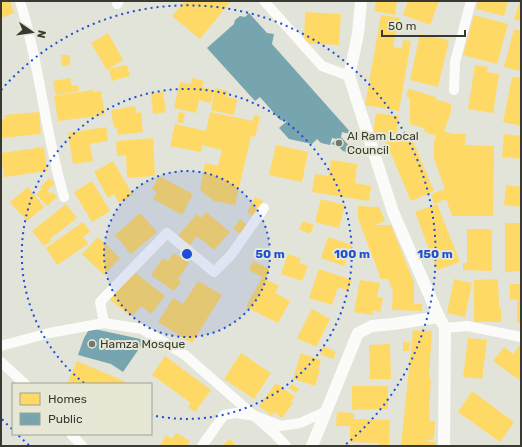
<svg xmlns="http://www.w3.org/2000/svg" width="522" height="447" viewBox="0 0 522 447" font-family="Rubik,sans-serif">
  <rect width="100%" height="100%" fill="#e2e4d9"/>
  <g fill="#ffd966">
    <polygon points="1,1 10,1 14,13 1,18"/>
    <polygon points="185,1 231,1 200,39 172,16"/>
    <polygon points="376,1 397,1 395,15 374,11"/>
    <polygon points="408,1 439,1 430,25 403,15"/>
    <polygon points="478,1 508,1 504,16 476,9"/>
    <polygon points="520,1 521,1 521,21 514,19"/>
    <polygon points="305,12 341,14 339,45 304,43"/>
    <polygon points="381,15 400,18 399,25 397,25 393,47 402,49 403,40 411,41 399,111 365,105"/>
    <polygon points="474,15 508,24 497,64 463,55"/>
    <polygon points="514,29 521,31 521,71 504,67"/>
    <polygon points="108,33 123,60 107,70 91,43"/>
    <polygon points="420,34 449,40 438,87 410,80"/>
    <polygon points="61,55 70,55 70,65 62,66"/>
    <polygon points="127,65 130,76 112,81 109,69"/>
    <polygon points="475,65 488,67 487,72 499,74 493,113 468,109"/>
    <polygon points="512,77 521,78 521,126 503,122"/>
    <polygon points="70,78 72,86 78,85 79,91 56,95 53,81"/>
    <polygon points="192,78 204,81 202,87 214,90 211,103 199,100 196,113 174,108 180,82 191,84"/>
    <polygon points="215,88 228,91 227,97 237,99 234,115 211,110"/>
    <polygon points="409,89 436,97 436,100 443,101 451,104 451,112 444,131 453,134 466,134 465,145 494,146 493,216 452,216 446,199 434,204 431,194 445,189 434,159 434,141 436,136 425,132 424,128 410,124 410,98 406,96"/>
    <polygon points="93,90 93,92 101,91 105,115 58,121 54,96"/>
    <polygon points="163,92 166,112 153,114 151,93"/>
    <polygon points="135,106 136,113 141,112 143,132 118,135 117,127 114,128 111,110"/>
    <polygon points="39,112 41,134 1,138 1,119 5,119 4,115"/>
    <polygon points="179,112 185,113 183,123 177,122"/>
    <polygon points="210,112 253,121 254,115 260,116 255,137 251,136 235,205 214,201 200,190 205,163 218,166 222,150 202,145 201,152 170,146 175,124 206,131"/>
    <polygon points="376,113 399,116 396,135 373,132"/>
    <polygon points="106,127 108,141 90,144 93,161 73,164 68,133"/>
    <polygon points="409,132 434,191 411,201 386,142"/>
    <polygon points="504,134 521,136 521,159 502,157"/>
    <polygon points="153,138 155,176 127,178 126,155 117,156 116,141"/>
    <polygon points="276,145 308,152 302,182 269,175"/>
    <polygon points="44,147 47,171 4,177 1,153"/>
    <polygon points="331,160 357,164 355,183 371,186 369,201 312,192 315,174 328,176"/>
    <polygon points="113,161 133,195 119,203 114,194 108,198 94,172"/>
    <polygon points="159,176 193,194 182,215 153,199 157,192 152,189"/>
    <polygon points="50,178 55,184 47,190 51,194 53,192 57,197 47,206 36,194 42,189 40,187"/>
    <polygon points="92,181 110,211 92,222 74,192"/>
    <polygon points="506,185 521,187 521,207 504,205"/>
    <polygon points="28,187 44,207 27,221 10,202"/>
    <polygon points="255,197 263,201 254,217 247,212"/>
    <polygon points="321,199 345,205 339,228 315,222"/>
    <polygon points="66,204 77,218 50,239 51,241 44,246 32,231"/>
    <polygon points="437,204 460,262 437,270 415,212"/>
    <polygon points="358,206 379,207 385,221 375,225 391,225 414,283 414,304 422,304 422,311 392,310 393,291 388,279 381,279 358,218"/>
    <polygon points="206,212 230,232 214,250 197,236 188,247 177,237 197,214 201,218"/>
    <polygon points="140,213 157,232 131,254 115,235"/>
    <polygon points="240,219 249,226 243,235 233,229"/>
    <polygon points="303,221 314,225 310,234 299,229"/>
    <polygon points="83,222 90,232 83,237 88,244 57,265 46,248"/>
    <polygon points="505,223 521,223 521,271 505,272"/>
    <polygon points="467,229 492,229 492,271 463,270 463,263 467,263"/>
    <polygon points="98,237 120,258 104,275 82,254"/>
    <polygon points="328,237 352,245 344,266 321,258"/>
    <polygon points="174,253 189,263 178,279 181,282 174,291 151,275 163,258 168,261"/>
    <polygon points="288,254 301,259 299,263 308,266 302,281 281,274"/>
    <polygon points="253,261 270,269 265,279 279,286 275,293 290,301 278,323 246,307 262,277 249,270"/>
    <polygon points="319,269 352,280 348,291 338,287 332,305 309,298"/>
    <polygon points="132,270 165,296 151,314 141,306 132,317 109,299"/>
    <polygon points="454,279 472,283 465,317 447,313"/>
    <polygon points="498,279 499,307 501,307 501,322 474,322 474,280"/>
    <polygon points="360,280 380,283 377,297 383,298 380,312 373,310 372,315 354,312"/>
    <polygon points="198,281 222,295 192,343 158,322 173,298 183,304"/>
    <polygon points="510,284 521,284 521,323 517,323 517,299 510,300"/>
    <polygon points="312,309 330,319 316,347 297,338"/>
    <polygon points="413,330 432,331 429,375 431,382 429,405 430,421 435,421 434,439 424,441 436,442 435,446 401,446"/>
    <polygon points="468,338 487,340 482,379 463,377"/>
    <polygon points="403,342 410,342 409,351 403,351"/>
    <polygon points="390,344 391,379 370,379 369,345"/>
    <polygon points="520,345 521,346 521,381 493,361 504,347 513,354"/>
    <polygon points="323,346 336,352 333,359 320,354"/>
    <polygon points="241,353 271,373 254,399 224,379"/>
    <polygon points="301,353 321,360 318,369 320,369 315,386 293,379"/>
    <polygon points="165,356 211,390 195,412 188,407 191,403 152,375"/>
    <polygon points="77,361 126,382 125,384 67,384"/>
    <polygon points="276,383 295,397 291,401 293,403 282,418 274,412 272,416 259,406"/>
    <polygon points="292,384 299,389 296,393 289,388"/>
    <polygon points="352,386 388,386 388,409 352,410"/>
    <polygon points="472,391 514,422 500,442 458,412"/>
    <polygon points="337,412 354,413 354,419 390,420 389,446 379,446 379,443 350,442 350,426 336,426"/>
    <polygon points="176,433 190,441 187,446 160,446 166,435 172,439"/>
    <polygon points="230,439 236,446 222,446"/>
  </g>
  <g fill="#76a5af">
    <polygon points="249,13 267,33 274,34 272,44 353,135 342,132 341,137 358,155 343,151 338,146 331,144 337,139 332,138 330,145 321,143 317,139 312,144 289,139 279,128 287,121 280,120 260,97 255,101 207,48 234,24 235,20 240,16 245,17"/>
    <polygon points="90,328 145,340 123,372 111,364 78,355 84,338"/>
  </g>
  <g fill="none" stroke-linecap="round" stroke-linejoin="round">
    <g stroke="#fbfbf9" stroke-width="10">
      <path d="M20,1c20,64 25,132 44,196"/>
      <polyline points="264,1 322,66 349,76"/>
      <polyline points="117,4 119,1"/>
      <polyline points="454,90 455,62 471,1"/>
      <polyline points="104,323 100,302 167,233 214,272 231,255 264,208"/>
      <polyline points="445,328 467,326 521,337"/>
      <polyline points="1,346 49,333 104,323 142,329 185,355 275,434 286,446"/>
      <polyline points="1,362 25,384"/>
      <polyline points="71,434 82,446"/>
      <polyline points="202,446 224,415 236,413 255,416 281,426 300,423 327,411"/>
    </g>
    <g stroke="#fbfbf9" stroke-width="12">
      <polyline points="361,1 358,34 349,76 393,212 439,317 445,328 444,446"/>
      <polyline points="312,446 358,333 372,326 393,324 439,317"/>
    </g>
  </g>
  <circle cx="187" cy="254" r="83" fill="#1d4ed8" fill-opacity=".12"/>
  <g fill="none" stroke="#1d4ed8" stroke-width="2" stroke-dasharray="2 4">
    <circle cx="187" cy="254" r="83"/>
    <path d="M84 383A165 165 0 1 1 151 415"/>
    <path d="M29 445A248 248 0 0 1 18 435M12 429A248 248 0 0 1 1 418M1 90A248 248 0 1 1 345 445"/>
  </g>
  <g fill="#74756c" stroke="#e6e8d5" stroke-width="1.5">
    <circle cx="339" cy="143" r="4"/>
    <circle cx="92" cy="344" r="4"/>
  </g>
  <g text-anchor="middle" stroke-width="4" stroke-linejoin="round" paint-order="stroke">
    <g font-size="12" fill="#383932" stroke="#e6e8d5" text-anchor="start">
      <text x="347" y="140">Al Ram Local<tspan x="347" dy="14">Council</tspan></text>
      <text x="100" y="348">Hamza Mosque</text>
    </g>
  </g>
  <circle cx="187" cy="254" r="6" fill="#1d4ed8" stroke="#e6e8d5" stroke-width="2"/>
  <g font-size="12" text-anchor="middle" font-weight="bold" fill="#1d4ed8" stroke="#e6e8d5" stroke-width="4" stroke-linejoin="round" paint-order="stroke">
    <text x="270" y="258">50 m</text>
    <text x="352" y="258">100 m</text>
    <text x="435" y="258">150 m</text>
  </g>
  <rect width="522" height="447" fill="none" stroke="#383932" stroke-width="4"/>
  <rect x="12" y="383" width="140" height="52" fill="#e6e8d5" stroke="#a0a294"/>
  <rect x="20" y="393" width="20" height="12" fill="#ffd966" stroke="#a0a294"/>
  <text x="48" y="403" font-size="12" fill="#383932">Homes</text>
  <rect x="20" y="413" width="20" height="12" fill="#76a5af" stroke="#a0a294"/>
  <text x="48" y="423" font-size="12" fill="#383932">Public</text>
  <g transform="translate(32 32) rotate(103)" stroke="#e6e8d5" stroke-width="3" paint-order="stroke">
  <path d="M0-3L7 15L0 10L-7 15Z" fill="#383932"/>
  <text y="-6" font-size="11" font-weight="bold" text-anchor="middle" fill="#383932">N</text>
  </g>
  <path d="M382 30v6h83v-6" fill="none" stroke="#383932" stroke-width="2"/>
  <text x="388" y="30" font-size="12" fill="#383932" stroke="#e6e8d5" stroke-width="3" paint-order="stroke">50 m</text>
</svg>
